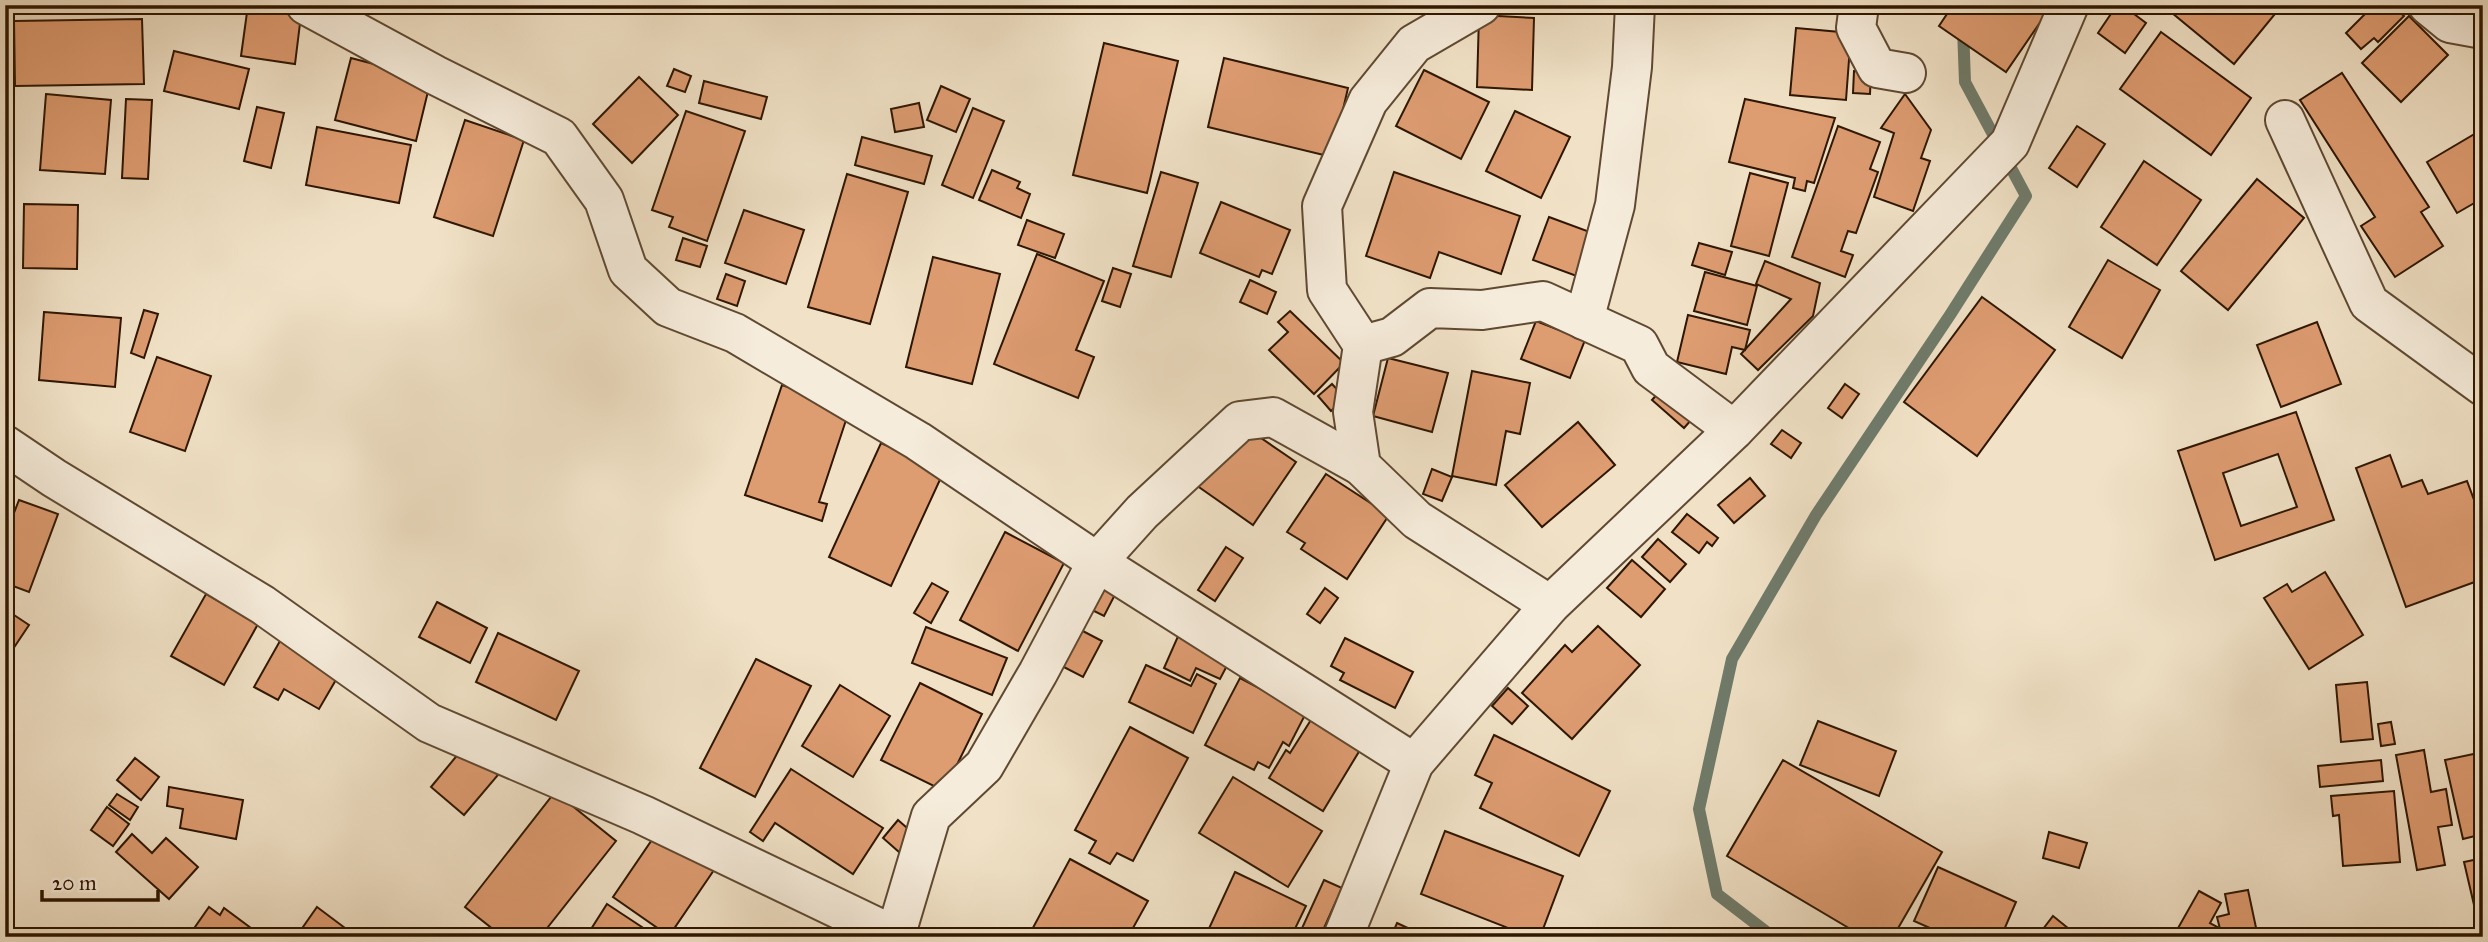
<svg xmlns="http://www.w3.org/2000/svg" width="2488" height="942" viewBox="0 0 2488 942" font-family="'IM FELL Great Primer',serif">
  <rect width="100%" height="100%" fill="#f1e2c7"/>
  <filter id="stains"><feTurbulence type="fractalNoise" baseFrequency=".00286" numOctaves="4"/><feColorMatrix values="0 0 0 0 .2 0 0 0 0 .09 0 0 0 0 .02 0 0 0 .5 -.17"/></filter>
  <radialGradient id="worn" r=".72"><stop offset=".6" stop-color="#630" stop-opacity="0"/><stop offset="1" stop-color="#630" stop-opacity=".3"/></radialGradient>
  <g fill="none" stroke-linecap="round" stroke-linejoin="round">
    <polyline stroke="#6f7b6b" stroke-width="12" points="1773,937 1717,894 1699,809 1732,659 1816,515 1950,315 2026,196 1965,82 1963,28"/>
  </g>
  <g fill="#de9c71" stroke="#2e1600" stroke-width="2" fill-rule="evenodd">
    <polygon points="150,5 225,5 224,14 149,10"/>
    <polygon points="248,5 302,7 295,64 241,56"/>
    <polygon points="1953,5 2040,5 2048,11 2006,72 1939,26"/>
    <polygon points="2117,5 2122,5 2146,23 2125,53 2098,33"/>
    <polygon points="2168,5 2264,5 2275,14 2234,64 2166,8"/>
    <polygon points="2374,5 2393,5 2404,16 2378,42 2374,38 2361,49 2346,33"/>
    <polygon points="1479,15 1534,18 1532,90 1477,87"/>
    <polygon points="2409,16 2448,55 2401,102 2362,63"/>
    <polygon points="142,19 144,84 15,86 14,21"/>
    <polygon points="1796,28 1851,33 1846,100 1790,95"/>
    <polygon points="2161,32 2251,98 2211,155 2120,89"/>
    <polygon points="1104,43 1178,61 1147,193 1073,175"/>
    <polygon points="174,51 249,69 239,109 164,91"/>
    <polygon points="351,58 431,79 416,141 335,120"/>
    <polygon points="1224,58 1348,88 1332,157 1208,127"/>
    <polygon points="674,69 691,76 685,92 667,86"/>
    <polygon points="1424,70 1489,102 1461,159 1396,126"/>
    <polygon points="1854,71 1871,72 1870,94 1853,93"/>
    <polygon points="2342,73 2429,207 2421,212 2443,246 2395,277 2361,226 2375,217 2300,100"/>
    <polygon points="639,77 678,115 632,163 593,124"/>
    <polygon points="704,81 767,97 761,119 699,103"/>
    <polygon points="941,86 970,99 956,132 927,120"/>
    <polygon points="46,94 111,100 105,174 40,170"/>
    <polygon points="1905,94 1931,130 1921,158 1930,161 1913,211 1874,197 1894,133 1881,128"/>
    <polygon points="126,99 152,100 148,179 122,178"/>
    <polygon points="1745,99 1835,118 1814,183 1807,181 1805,191 1793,188 1795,178 1729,162"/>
    <polygon points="919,103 924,127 895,132 891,109"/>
    <polygon points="257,107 284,113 271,168 244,161"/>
    <polygon points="973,108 1004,121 973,198 942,185"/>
    <polygon points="686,111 745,131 707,241 669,227 673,217 652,210"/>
    <polygon points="1515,111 1570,137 1541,198 1486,171"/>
    <polygon points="465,120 524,140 493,236 434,217"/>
    <polygon points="1838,126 1880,142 1870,169 1878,172 1856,233 1848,231 1841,251 1853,255 1845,277 1792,257"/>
    <polygon points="2077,126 2105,144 2077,187 2049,168"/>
    <polygon points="317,127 411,145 399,203 306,185"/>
    <polygon points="2483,129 2483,198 2457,213 2427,162"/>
    <polygon points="862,137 932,156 924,184 855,165"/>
    <polygon points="2144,161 2201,200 2157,265 2101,227"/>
    <polygon points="992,170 1020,182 1017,188 1030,194 1021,218 979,200"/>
    <polygon points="1161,172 1198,183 1171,277 1133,266"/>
    <polygon points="1394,172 1520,216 1501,274 1439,252 1430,278 1366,256"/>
    <polygon points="1750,173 1788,183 1769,256 1731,246"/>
    <polygon points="847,174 908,192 870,324 808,307"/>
    <polygon points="2257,179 2304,218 2228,310 2181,271"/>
    <polygon points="1221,202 1290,230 1272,274 1262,270 1259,277 1200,253"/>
    <polygon points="24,204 78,205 77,269 23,268"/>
    <polygon points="744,210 804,230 786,284 725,263"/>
    <polygon points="1549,217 1598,235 1582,278 1533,260"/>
    <polygon points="1027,220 1064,234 1055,258 1018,245"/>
    <polygon points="683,238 707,246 700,267 676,260"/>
    <polygon points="1699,243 1732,252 1725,275 1692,265"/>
    <polygon points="1037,254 1104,281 1076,350 1094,357 1078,398 994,364"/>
    <polygon points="933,257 1000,274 972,384 906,367"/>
    <polygon points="2108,260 2160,290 2122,358 2069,327"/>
    <polygon points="1765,261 1820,283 1813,316 1758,370 1741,354 1791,299 1756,284"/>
    <polygon points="1113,268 1131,274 1120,307 1102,301"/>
    <polygon points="1705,272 1757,286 1747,325 1694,311"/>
    <polygon points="726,274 745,281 737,306 717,299"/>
    <polygon points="1250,280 1276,292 1267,314 1240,302"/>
    <polygon points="1982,297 2055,350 1977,456 1904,402"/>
    <polygon points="144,310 158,314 144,358 131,353"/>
    <polygon points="1290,311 1344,363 1314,394 1269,350 1288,332 1278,322"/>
    <polygon points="44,312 121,318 115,387 39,380"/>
    <polygon points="1688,315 1750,330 1745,350 1732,347 1726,374 1677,362"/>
    <polygon points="1536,321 1585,340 1570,378 1521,359"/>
    <polygon points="2317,322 2341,384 2281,407 2257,345"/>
    <polygon points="157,357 211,376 185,451 130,432"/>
    <polygon points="1388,358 1448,373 1432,432 1373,416"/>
    <polygon points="1472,371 1530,383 1520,434 1506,431 1496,485 1452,476"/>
    <polygon points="1667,383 1699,411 1684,428 1652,400"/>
    <polygon points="1332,384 1345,398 1331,411 1318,396"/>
    <polygon points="1845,384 1859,394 1842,418 1828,408"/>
    <polygon points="782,385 850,408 819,502 827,504 822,521 745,495"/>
    <path d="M2296,412l38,108 -119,40 -37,-109zM2278,454l19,53 -56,19 -18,-53z"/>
    <polygon points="1578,422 1615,465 1542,527 1505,485"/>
    <polygon points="1239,423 1296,462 1253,525 1196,485"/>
    <polygon points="1782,430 1801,443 1791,458 1771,444"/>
    <polygon points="881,443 944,471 891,586 829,557"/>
    <polygon points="2390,455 2402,487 2422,480 2428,494 2467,481 2483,524 2483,579 2406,607 2356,468"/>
    <polygon points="1432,469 1452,477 1442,501 1423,494"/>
    <polygon points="1326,474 1389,515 1347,579 1301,549 1305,543 1287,532"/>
    <polygon points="1750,478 1765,496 1734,523 1718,505"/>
    <polygon points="19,500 58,514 29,592 5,583 5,536"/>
    <polygon points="1687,514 1718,538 1712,546 1707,542 1699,553 1672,532"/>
    <polygon points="1005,532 1064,563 1018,651 960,620"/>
    <polygon points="1658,539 1686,564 1670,582 1642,557"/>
    <polygon points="1226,547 1243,558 1215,601 1198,590"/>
    <polygon points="1632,560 1665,589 1641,617 1607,588"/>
    <polygon points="1100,572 1121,583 1104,616 1082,605"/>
    <polygon points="2325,572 2363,635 2309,669 2264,598 2287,584 2292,592"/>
    <polygon points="932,583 948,592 931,623 914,613"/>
    <polygon points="1325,588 1338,598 1320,623 1307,614"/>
    <polygon points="206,594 258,624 224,685 171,656"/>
    <polygon points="437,602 487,628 470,663 419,637"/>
    <polygon points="5,609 29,625 5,661"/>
    <polygon points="1598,626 1640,665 1572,739 1522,693 1565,645 1572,652"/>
    <polygon points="926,627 1007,658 992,695 912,663"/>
    <polygon points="1077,628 1102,641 1083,677 1058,664"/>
    <polygon points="285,632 344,666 319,709 284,689 278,700 254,687"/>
    <polygon points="498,633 579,671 556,720 476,682"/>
    <polygon points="1179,634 1231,658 1220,679 1196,668 1190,681 1164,668"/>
    <polygon points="1345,638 1413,672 1395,708 1340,680 1344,673 1331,666"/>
    <polygon points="756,659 811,686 755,797 700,768"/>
    <polygon points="1146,665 1191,686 1197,674 1216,684 1193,733 1129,702"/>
    <polygon points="1240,678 1306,713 1289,746 1283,742 1269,768 1258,762 1254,770 1205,745"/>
    <polygon points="2367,682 2373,739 2341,742 2336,685"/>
    <polygon points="920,683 982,714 944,791 881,760"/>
    <polygon points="840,685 890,716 853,777 802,746"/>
    <polygon points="1508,688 1528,706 1512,724 1492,706"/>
    <polygon points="1314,715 1363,745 1323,811 1269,778 1286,750 1290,753"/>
    <polygon points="1818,721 1896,751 1879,796 1800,765"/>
    <polygon points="2391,722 2395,744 2381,746 2378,724"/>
    <polygon points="1130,727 1188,758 1133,861 1117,853 1110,864 1089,853 1096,841 1075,830"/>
    <polygon points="1494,735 1610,791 1579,856 1480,808 1492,783 1475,775"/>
    <polygon points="464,747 498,775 464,815 431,787"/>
    <polygon points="2424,750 2431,792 2446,789 2452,825 2438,827 2445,865 2417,870 2396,755"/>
    <polygon points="2483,752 2483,834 2463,839 2445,760"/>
    <polygon points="135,758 159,777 141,800 117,780"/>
    <polygon points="1783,760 1942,852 1893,937 1864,937 1727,856"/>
    <polygon points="2381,760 2383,781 2320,787 2318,766"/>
    <polygon points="791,769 883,828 853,874 775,823 763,841 750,832"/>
    <polygon points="1233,777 1322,831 1288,887 1199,833"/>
    <polygon points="169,787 243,800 236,839 180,828 183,809 167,806"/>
    <polygon points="2394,791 2400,862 2343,866 2339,815 2333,816 2331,796"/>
    <polygon points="555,792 616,841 540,937 503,937 465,907"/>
    <polygon points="117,794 138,807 130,820 109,805"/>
    <polygon points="107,807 129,824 113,846 91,830"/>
    <polygon points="898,820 914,834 899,852 883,838"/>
    <polygon points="658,831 714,870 669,936 613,897"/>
    <polygon points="1445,831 1563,876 1540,937 1531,937 1421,894"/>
    <polygon points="2049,832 2087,843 2079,868 2043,858"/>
    <polygon points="132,834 152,853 166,838 198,867 169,899 116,852"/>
    <polygon points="2483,858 2483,934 2481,935 2464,862"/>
    <polygon points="1070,859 1148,901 1128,937 1028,937"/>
    <polygon points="1938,867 2016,902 2001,937 1950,937 1914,921"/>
    <polygon points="1235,872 1306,906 1291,937 1210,937 1206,935"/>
    <polygon points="1324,880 1342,888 1320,937 1298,937"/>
    <polygon points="2248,890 2258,937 2222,937 2217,917 2229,914 2225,894"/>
    <polygon points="2199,891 2221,903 2210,923 2219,928 2214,937 2173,937"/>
    <polygon points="607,904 657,937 586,937"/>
    <polygon points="209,907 220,915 224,908 263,937 188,937"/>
    <polygon points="317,907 357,937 296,937"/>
    <polygon points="2053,916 2079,937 2037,937"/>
    <polygon points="1397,923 1427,937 1391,937"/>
  </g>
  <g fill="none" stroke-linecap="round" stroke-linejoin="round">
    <defs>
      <g id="street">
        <polyline points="306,5 435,75 559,137 604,200 628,270 668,307 735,333 918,441 1097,562 1414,763"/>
        <polyline points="1481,5 1414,44 1368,101 1322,206 1327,290 1363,345 1353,412 1361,466 1417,520 1550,605"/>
        <polyline points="1859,5 1856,28 1877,68 1906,73"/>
        <polyline points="2428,5 2450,23 2483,29"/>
        <polyline points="2285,120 2369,303 2483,386"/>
        <polyline points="1584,320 1615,205 1632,67 1635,5"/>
        <polyline points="1363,345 1392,337 1430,308 1482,310 1543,301 1639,345 1651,368 1734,430"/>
        <polyline points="5,445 54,478 263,605 429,723 643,815 897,937"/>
        <polyline points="895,937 931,816 984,766 1038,673 1097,562 1142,512 1240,421 1273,417 1361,466"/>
        <polyline points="1343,937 1414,763 1550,605 1734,430 2010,143 2069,5"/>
      </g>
    </defs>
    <use href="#street" stroke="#5f4932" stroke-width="42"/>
    <use href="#street" stroke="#f6ecdb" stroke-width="38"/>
  </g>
  <rect width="2488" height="942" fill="none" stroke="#f1e2c7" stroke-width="28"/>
  <rect x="7" y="7" width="2474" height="928" fill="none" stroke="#2e1600" stroke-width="3.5"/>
  <rect x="14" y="14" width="2460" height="914" fill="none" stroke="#2e1600" stroke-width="2"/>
  <path d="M42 890v10h116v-10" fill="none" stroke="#2e1600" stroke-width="3.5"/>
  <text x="52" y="890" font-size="21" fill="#2e1600" stroke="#f6ecdb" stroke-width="5" paint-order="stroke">20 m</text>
  <rect width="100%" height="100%" filter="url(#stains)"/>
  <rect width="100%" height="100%" fill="url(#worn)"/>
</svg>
